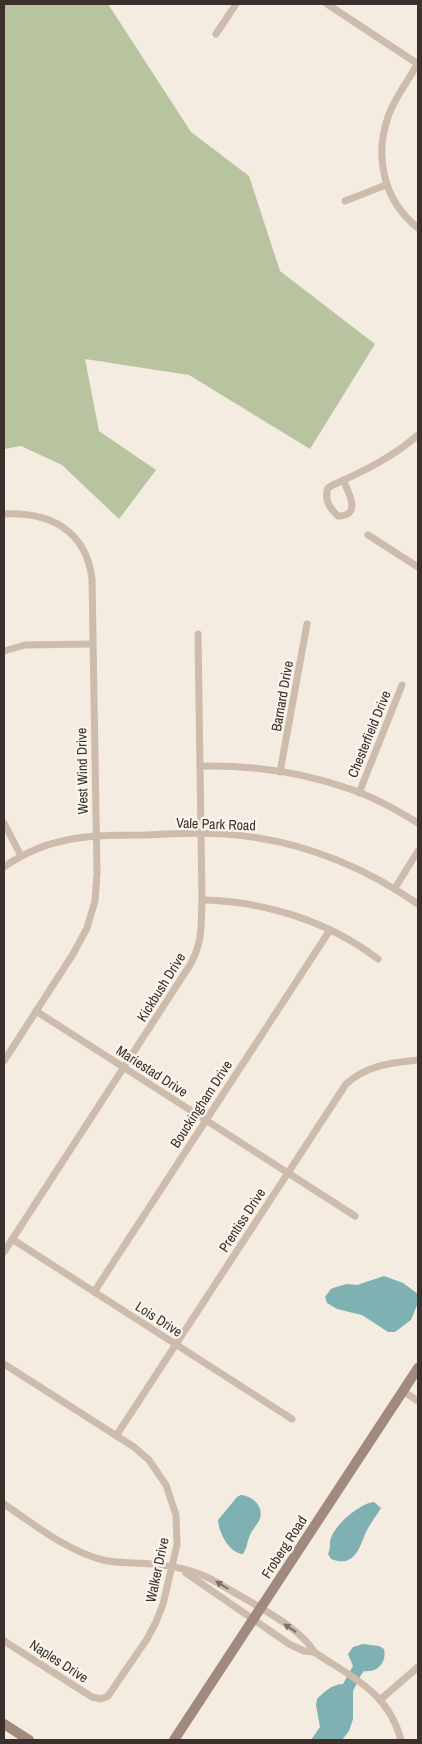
<svg xmlns="http://www.w3.org/2000/svg" width="422" height="1744" viewBox="0 0 422 1744" font-family="'Archivo Narrow',sans-serif">
  <rect width="100%" height="100%" fill="#f4ebe1"/>
  <polygon fill="#b8c4a0" points="4,4 108,4 191,132 249,176 280,271 375,344 310,449 189,375 85,359 99,431 156,470 119,519 62,465 21,446 4,449"/>
  <g fill="#7fb0b2">
    <polygon points="384,1276 403,1283 418,1294 418,1303 411,1320 395,1332 388,1332 362,1315 337,1309 327,1303 325,1297 331,1289 336,1287 347,1284 357,1285"/>
    <path d="M241,1495c13,1 24,13 18,26 -3,5 -7,9 -9,14 -3,7 -3,13 -7,19 -14,-1 -24,-21 -25,-34l19,-23z"/>
    <path d="M374,1502l7,6c-5,8 -11,16 -15,24 -7,17 -12,36 -35,27l-3,-5c3,-6 1,-11 3,-16 4,-13 29,-35 43,-36z"/>
    <path d="M363,1644l16,2 5,3c3,13 -6,24 -20,22l-3,4 -8,16v28l-4,12 -7,9h-31l9,-13 -4,-22 1,-6c8,-8 14,-14 26,-15l10,-18 -5,-12 5,-7z"/>
  </g>
  <g fill="none" stroke-linecap="round" stroke-linejoin="round">
    <g stroke="#cdbbac" stroke-width="7">
      <polyline points="327,4 418,64"/>
      <polyline points="216,34 236,4"/>
      <path d="M418,63c-9,17 -24,35 -30,54 -14,41 -4,84 30,111"/>
      <polyline points="345,201 386,185"/>
      <path d="M343,480c6,13 19,36 -5,36 -8,-7 -14,-17 -10,-28l5,-3c31,-14 60,-28 85,-50"/>
      <path d="M4,514c46,-2 82,16 88,65l5,294 -2,28 -8,27 -14,26 -69,107"/>
      <polyline points="368,535 418,567"/>
      <polyline points="4,651 25,645 92,644"/>
      <path d="M200,766c51,-1 102,6 150,23 24,8 47,21 68,34"/>
      <polyline points="280,772 307,624"/>
      <polyline points="359,793 402,685"/>
      <polyline points="4,823 21,856"/>
      <path d="M4,867c45,-32 89,-32 141,-32 27,-1 53,-3 80,-1 71,5 135,30 193,70"/>
      <polyline points="395,888 418,851"/>
      <path d="M202,900c62,1 126,21 176,59"/>
      <polyline points="36,1011 355,1216"/>
      <polyline points="12,1239 292,1419"/>
      <path d="M4,1252l186,-287c13,-23 11,-40 12,-65l-4,-266"/>
      <polyline points="94,1292 330,930"/>
      <polyline points="4,1364 134,1447 149,1460 166,1485 176,1515 177,1545 163,1604 156,1622 147,1639 108,1696 101,1699 92,1697 4,1641"/>
      <polyline points="403,1391 418,1401"/>
      <path d="M116,1436l230,-352c21,-19 45,-21 72,-24"/>
      <path d="M4,1504c31,21 63,47 99,56 16,4 33,2 50,4 21,2 47,8 65,19 26,16 82,43 96,69 39,26 74,40 87,88"/>
      <polyline points="186,1573 289,1644 304,1651 313,1652"/>
      <polyline points="381,1699 418,1667"/>
    </g>
    <g stroke="#a18a7d" stroke-width="10">
      <polyline points="4,1724 29,1740"/>
      <polyline points="174,1740 418,1368"/>
    </g>
  </g>
  <defs><path id="oneway-solid" d="M-6-.8H1V-3.2L6.5 0L1 3.2V.8H-6Z" transform="scale(1.25)"/></defs>
  <g fill="#7d6f65">
    <use href="#oneway-solid" transform="translate(222 1585) rotate(-148)"/>
    <use href="#oneway-solid" transform="translate(290 1628) rotate(-146)"/>
  </g>
  <g text-anchor="middle" stroke-width="4.5" stroke-linejoin="round" paint-order="stroke">
    <g font-size="14" fill="#3b302b" stroke="#fbf5ee">
      <text transform="translate(282 696) rotate(-80)" y="5">Barnard Drive</text>
      <text transform="translate(369 734) rotate(-68)" y="5">Chesterfield Drive</text>
      <text transform="translate(82 771) rotate(-91)" y="5">West Wind Drive</text>
      <text transform="translate(216 824) rotate(2)" y="5">Vale Park Road</text>
      <text transform="translate(161 987) rotate(-58)" y="5">Kickbush Drive</text>
      <text transform="translate(152 1071) rotate(33)" y="5">Mariestad Drive</text>
      <text transform="translate(201 1104) rotate(-57)" y="5">Bouckingham Drive</text>
      <text transform="translate(242 1220) rotate(-57)" y="5">Prentiss Drive</text>
      <text transform="translate(159 1319) rotate(33)" y="5">Lois Drive</text>
      <text transform="translate(284 1547) rotate(-57)" y="5">Froberg Road</text>
      <text transform="translate(157 1570) rotate(-78)" y="5">Walker Drive</text>
      <text transform="translate(59 1661) rotate(33)" y="5">Naples Drive</text>
    </g>
  </g>
  <rect width="422" height="1744" fill="none" stroke="#3b302b" stroke-width="10"/>
</svg>
